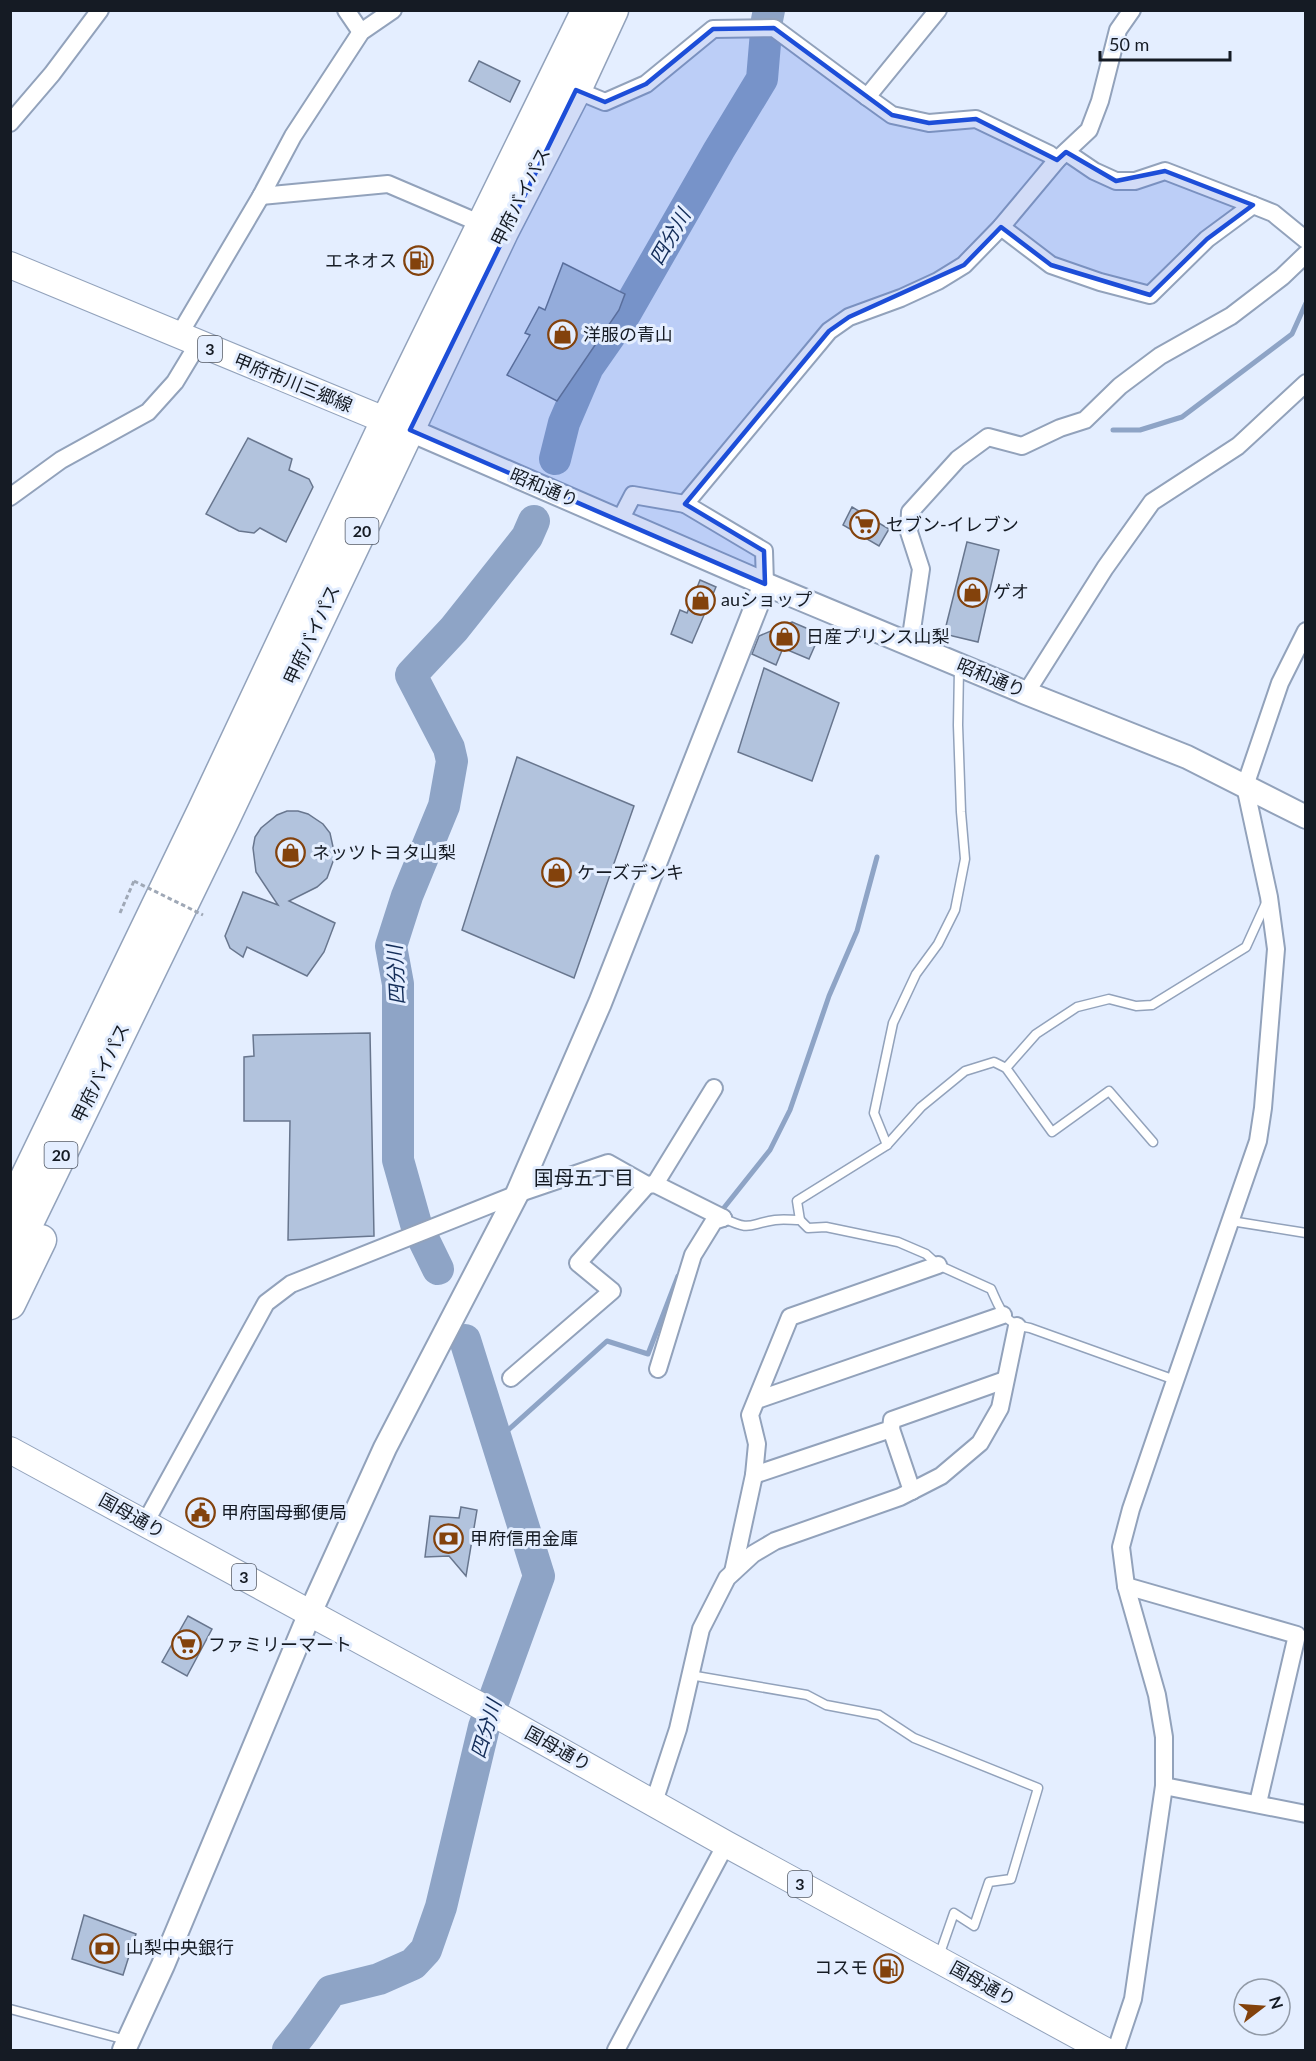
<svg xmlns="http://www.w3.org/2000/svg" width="1316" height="2061" viewBox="0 0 1316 2061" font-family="Lato,'Noto Sans JP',sans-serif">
  <rect width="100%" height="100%" fill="#e4eeff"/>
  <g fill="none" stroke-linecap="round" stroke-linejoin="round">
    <g stroke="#8ea4c6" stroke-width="5">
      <polyline points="1113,430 1140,430 1182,417 1292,334 1306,303"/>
      <polyline points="719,1214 770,1150 790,1110 829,996 857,931 877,857"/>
      <polyline points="497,1440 607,1341 648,1354 678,1276"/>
    </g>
    <g stroke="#8ea4c6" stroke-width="32">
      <polyline points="555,459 564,423 588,367 625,314 719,150 762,79 767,20 769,10"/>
      <polyline points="438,1269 416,1224 398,1160 398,984 391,946 407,896 444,806 452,761 449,748 411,675 454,629 527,537 534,521"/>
      <polyline points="288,2050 303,2031 331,1991 379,1979 413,1964 426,1950 441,1907 484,1727 539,1576 465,1340"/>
    </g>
  </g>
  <g fill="#b2c3dd" stroke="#68768e" stroke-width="1.5">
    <polygon points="479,61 520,81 510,102 469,81"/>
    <polygon points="563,263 625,294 619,310 557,401 507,375 530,335 525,333 539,307 545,310"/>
    <polygon points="248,438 292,459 289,470 309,479 313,487 286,542 260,528 254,533 239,531 206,514"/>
    <polygon points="852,507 889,529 879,546 843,525"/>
    <polygon points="967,542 999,550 978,642 944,634"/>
    <polygon points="700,580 716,587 692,643 671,634 680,610 687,613"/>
    <polygon points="792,622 820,634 809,659 783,648 776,665 752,654 759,636"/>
    <polygon points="764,668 839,703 812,781 738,752"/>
    <polygon points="517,757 634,806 574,978 462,930"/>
    <polygon points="287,811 298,811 308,814 323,824 330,833 335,856 327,878 317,887 289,901 335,923 324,952 307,976 247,947 243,957 230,948 225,936 243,892 278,905 256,872 253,848 255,837 261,828 277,815"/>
    <polygon points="370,1033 374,1236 288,1240 290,1121 244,1121 244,1057 254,1056 253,1035"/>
    <polygon points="461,1507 477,1510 466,1576 449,1556 425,1557 430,1516 459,1518"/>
    <polygon points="188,1616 212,1629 187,1676 162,1662"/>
    <polygon points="84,1915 136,1934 123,1975 72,1959"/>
  </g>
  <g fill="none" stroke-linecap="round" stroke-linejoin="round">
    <defs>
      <g id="lane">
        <polyline points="1006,1068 1036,1034 1077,1007 1109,999 1136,1006 1152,1005 1246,947 1266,903"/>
        <polyline points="887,1145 874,1113 893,1023 916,974 938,944 955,910 965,859 961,812 958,725 959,668"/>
        <path d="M723,1218c30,14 24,6 52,2 8,-1 17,0 25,0l8,8 18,-1 72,15 28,12 12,11 53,24c10,22 13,35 39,39l145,52"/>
        <polyline points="800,1220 797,1201 887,1145 921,1107 965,1071 994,1062 1006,1068 1052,1132 1109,1091 1153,1142"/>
        <polyline points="1231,1221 1306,1233"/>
        <polyline points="690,1675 807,1695 826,1705 879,1715 914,1738 1038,1788 1011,1879 989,1882 974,1926 954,1913 939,1956"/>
        <polyline points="10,2009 126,2040"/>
      </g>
      <g id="street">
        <polyline points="346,10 361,32"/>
        <polyline points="938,10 867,97 892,115 929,123 976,119 1049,154 1057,160"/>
        <polyline points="576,90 605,102 646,84 713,29 774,28 867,97"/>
        <polyline points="10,123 52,74 100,10"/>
        <polyline points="1066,152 1094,171 1116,181 1135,181 1165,171 1253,205"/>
        <polyline points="261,196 388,184 484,225"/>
        <polyline points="1001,227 1051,265 1100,282 1150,295 1207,239 1253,205 1273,213 1306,240"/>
        <polyline points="179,335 261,196 293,136 361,32 393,10"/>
        <polyline points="10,497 61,460 148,412 175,382 198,344"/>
        <polyline points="685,504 829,331 849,317 901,298 938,281 964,265 1001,227 1057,160 1089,130 1100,101 1118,30 1132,10"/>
        <polyline points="620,520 633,495 685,504 764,551 765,584"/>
        <polyline points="910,643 921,569 909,532 910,512 958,459 988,437 1022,446 1060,428 1085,420 1120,386 1160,356 1231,316 1282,277 1306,254"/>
        <polyline points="1026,693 1105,568 1152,502 1238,446 1306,383"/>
        <polyline points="655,1184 714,1088"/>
        <polyline points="658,1369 693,1255 714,1221 723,1218"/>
        <polyline points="511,1378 612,1291 578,1263 647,1185"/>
        <polyline points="757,1400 1003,1315"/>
        <polyline points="891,1429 912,1491"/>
        <polyline points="754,1475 891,1429 892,1420 1005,1380"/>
        <polyline points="145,1523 266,1303 291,1284 517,1194 608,1163 647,1185 655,1184 723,1218"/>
        <polyline points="733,1572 754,1475 757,1444 750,1415 790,1317 938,1265"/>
        <polyline points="1126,1586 1297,1635 1258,1803"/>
        <polyline points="1164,1786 1306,1814"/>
        <polyline points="654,1802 678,1729 701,1629 727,1578 753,1554 775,1541 900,1497 941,1476 980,1443 1000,1408 1017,1326"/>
        <polyline points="616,2050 726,1844"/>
        <polyline points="1116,2050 1133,1999 1164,1786 1164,1737 1157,1695 1126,1586 1121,1547 1131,1509 1157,1433 1258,1141 1263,1108 1276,949 1269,897 1245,786 1280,683 1306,631"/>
      </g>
      <g id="secondary">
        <polyline points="410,430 765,584 1026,693 1187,757 1306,817"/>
        <polyline points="124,2050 163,1965 310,1613 385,1448 517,1194 600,1003 765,584"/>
      </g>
      <g id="primary">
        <polyline points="10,265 404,428"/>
        <polyline points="10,1450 477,1704 726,1844 1104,2050"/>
      </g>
      <g id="highway">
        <polyline points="10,1210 203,810 386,421 587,10"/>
        <polyline points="10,1260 224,820 503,232 576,90 613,10"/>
        <polyline points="10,1304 41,1240"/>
      </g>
    </defs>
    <use href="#lane" stroke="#92a2bb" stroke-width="11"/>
    <use href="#street" stroke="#92a2bb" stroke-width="20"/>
    <use href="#secondary" stroke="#92a2bb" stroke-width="26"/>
    <use href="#primary" stroke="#92a2bb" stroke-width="28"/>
    <use href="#highway" stroke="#92a2bb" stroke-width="33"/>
    <polyline stroke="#9fa8b6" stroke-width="3" stroke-dasharray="4.5 3" stroke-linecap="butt" points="120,913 134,881"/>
    <use href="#lane" stroke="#fff" stroke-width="8"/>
    <use href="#street" stroke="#fff" stroke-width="16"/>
    <use href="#secondary" stroke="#fff" stroke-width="22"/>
    <use href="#primary" stroke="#fff" stroke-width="26"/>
    <use href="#highway" stroke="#fff" stroke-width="30"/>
    <polyline stroke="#9fa8b6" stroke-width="3" stroke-dasharray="4.5 3" stroke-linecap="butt" points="134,881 203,915"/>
  </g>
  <path fill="#1d4ed8" fill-opacity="0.2" stroke="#1d4ed8" stroke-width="4.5" stroke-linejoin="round" d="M774,28l118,87 37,8 47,-4 81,41 9,-8 50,29 49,-10 88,34 -46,34 -57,56 -99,-30 -50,-38 -37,38 -115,52 -20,14 -144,173 79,47 1,33 -355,-154 166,-340 29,12 41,-18 67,-55z"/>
  <defs>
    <symbol id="fuel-ring" viewBox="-11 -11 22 22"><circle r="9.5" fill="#e4eeff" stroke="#83420c" stroke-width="1.5"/><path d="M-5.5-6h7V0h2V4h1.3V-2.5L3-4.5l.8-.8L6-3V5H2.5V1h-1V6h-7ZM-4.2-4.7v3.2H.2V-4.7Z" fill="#83420c"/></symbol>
    <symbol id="shop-ring" viewBox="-11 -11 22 22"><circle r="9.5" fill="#e4eeff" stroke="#83420c" stroke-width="1.5"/><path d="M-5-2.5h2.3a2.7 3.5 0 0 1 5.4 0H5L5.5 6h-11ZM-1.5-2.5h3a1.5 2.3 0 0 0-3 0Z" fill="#83420c"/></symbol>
    <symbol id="supermarket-ring" viewBox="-11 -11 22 22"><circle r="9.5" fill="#e4eeff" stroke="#83420c" stroke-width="1.5"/><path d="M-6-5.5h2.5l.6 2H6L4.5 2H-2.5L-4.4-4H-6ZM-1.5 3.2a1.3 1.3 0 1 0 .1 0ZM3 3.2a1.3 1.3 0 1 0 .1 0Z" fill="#83420c"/></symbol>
    <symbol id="civic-ring" viewBox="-11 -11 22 22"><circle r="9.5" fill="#e4eeff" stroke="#83420c" stroke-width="1.5"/><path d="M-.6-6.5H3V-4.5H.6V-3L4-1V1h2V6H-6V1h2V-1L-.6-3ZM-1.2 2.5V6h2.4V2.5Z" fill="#83420c"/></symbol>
    <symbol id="bank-ring" viewBox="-11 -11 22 22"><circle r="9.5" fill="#e4eeff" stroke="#83420c" stroke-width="1.5"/><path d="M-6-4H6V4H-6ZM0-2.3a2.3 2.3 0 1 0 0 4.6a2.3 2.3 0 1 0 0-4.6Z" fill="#83420c"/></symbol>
  </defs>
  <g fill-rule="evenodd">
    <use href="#fuel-ring" x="402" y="244" width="33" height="33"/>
    <use href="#shop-ring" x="546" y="318" width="33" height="33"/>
    <use href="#supermarket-ring" x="848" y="508" width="33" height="33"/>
    <use href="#shop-ring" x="956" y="576" width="33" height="33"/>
    <use href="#shop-ring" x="684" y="584" width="33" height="33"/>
    <use href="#shop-ring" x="768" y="620" width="33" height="33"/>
    <use href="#shop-ring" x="274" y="836" width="33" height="33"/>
    <use href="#shop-ring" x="540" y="856" width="33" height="33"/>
    <use href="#civic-ring" x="184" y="1496" width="33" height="33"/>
    <use href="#bank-ring" x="432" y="1522" width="33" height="33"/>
    <use href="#supermarket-ring" x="170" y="1628" width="33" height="33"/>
    <use href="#bank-ring" x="88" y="1932" width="33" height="33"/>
    <use href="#fuel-ring" x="872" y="1952" width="33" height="33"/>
  </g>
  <g text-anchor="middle" stroke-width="6" stroke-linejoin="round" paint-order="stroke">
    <g fill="#e4eeff" stroke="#535a66" stroke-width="1.5">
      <rect x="198" y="336" width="24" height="26" rx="4.5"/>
      <rect x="345.5" y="518" width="33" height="26" rx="4.5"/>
      <rect x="44.5" y="1142" width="33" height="26" rx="4.5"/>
      <rect x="232" y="1564" width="24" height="26" rx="4.5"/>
      <rect x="788" y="1871" width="24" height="26" rx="4.5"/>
    </g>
    <g font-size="16" font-weight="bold" fill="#151b24">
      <text x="210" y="355">3</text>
      <text x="362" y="537">20</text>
      <text x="61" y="1161">20</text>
      <text x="244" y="1583">3</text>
      <text x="800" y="1890">3</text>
    </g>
    <g font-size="18" fill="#151b24" stroke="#e4eeff">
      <text transform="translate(521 197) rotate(-63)" y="6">甲府バイパス</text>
      <text transform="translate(293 383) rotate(22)" y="6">甲府市川三郷線</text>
      <text transform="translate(544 488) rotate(23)" y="6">昭和通り</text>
      <text transform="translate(312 635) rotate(-65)" y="6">甲府バイパス</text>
      <text transform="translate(991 678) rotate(23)" y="6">昭和通り</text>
      <text transform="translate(101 1073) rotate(-64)" y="6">甲府バイパス</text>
      <text transform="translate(132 1516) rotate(29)" y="6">国母通り</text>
      <text transform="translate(558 1749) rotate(29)" y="6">国母通り</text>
      <text transform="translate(983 1984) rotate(29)" y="6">国母通り</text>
    </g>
    <g font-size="18" fill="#151b24" stroke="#e4eeff" text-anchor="start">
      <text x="397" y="267" text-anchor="end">エネオス</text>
      <text x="583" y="341">洋服の青山</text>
      <text x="886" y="531">セブン-イレブン</text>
      <text x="993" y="598">ゲオ</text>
      <text x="721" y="606">auショップ</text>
      <text x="806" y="643">日産プリンス山梨</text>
      <text x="312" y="859">ネッツトヨタ山梨</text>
      <text x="577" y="879">ケーズデンキ</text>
      <text x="221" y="1519">甲府国母郵便局</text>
      <text x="470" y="1545">甲府信用金庫</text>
      <text x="208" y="1651">ファミリーマート</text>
      <text x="126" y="1954">山梨中央銀行</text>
      <text x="868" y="1974" text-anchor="end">コスモ</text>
    </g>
    <g font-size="20" font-style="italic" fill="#132d59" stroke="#e4eeff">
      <text transform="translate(670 237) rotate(-60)" y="7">四分川</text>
      <text transform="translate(396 975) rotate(-93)" y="7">四分川</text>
      <text transform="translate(486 1729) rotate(-73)" y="7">四分川</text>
    </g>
    <g font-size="20" fill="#151b24" stroke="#e4eeff">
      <text x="584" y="1185">国母五丁目</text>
    </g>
  </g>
  <rect width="1316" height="2061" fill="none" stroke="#151b24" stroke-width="24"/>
  <g transform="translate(1262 2007) rotate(73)"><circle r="28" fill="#e4eeff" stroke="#919aa7" stroke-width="1.5"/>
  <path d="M0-4.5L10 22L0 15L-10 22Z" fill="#83420c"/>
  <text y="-9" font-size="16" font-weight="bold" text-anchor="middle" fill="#151b24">N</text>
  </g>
  <path d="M1100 51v9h130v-9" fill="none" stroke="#151b24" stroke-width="3"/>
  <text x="1109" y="51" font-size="18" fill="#151b24" stroke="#e4eeff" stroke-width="4.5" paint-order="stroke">50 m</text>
</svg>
